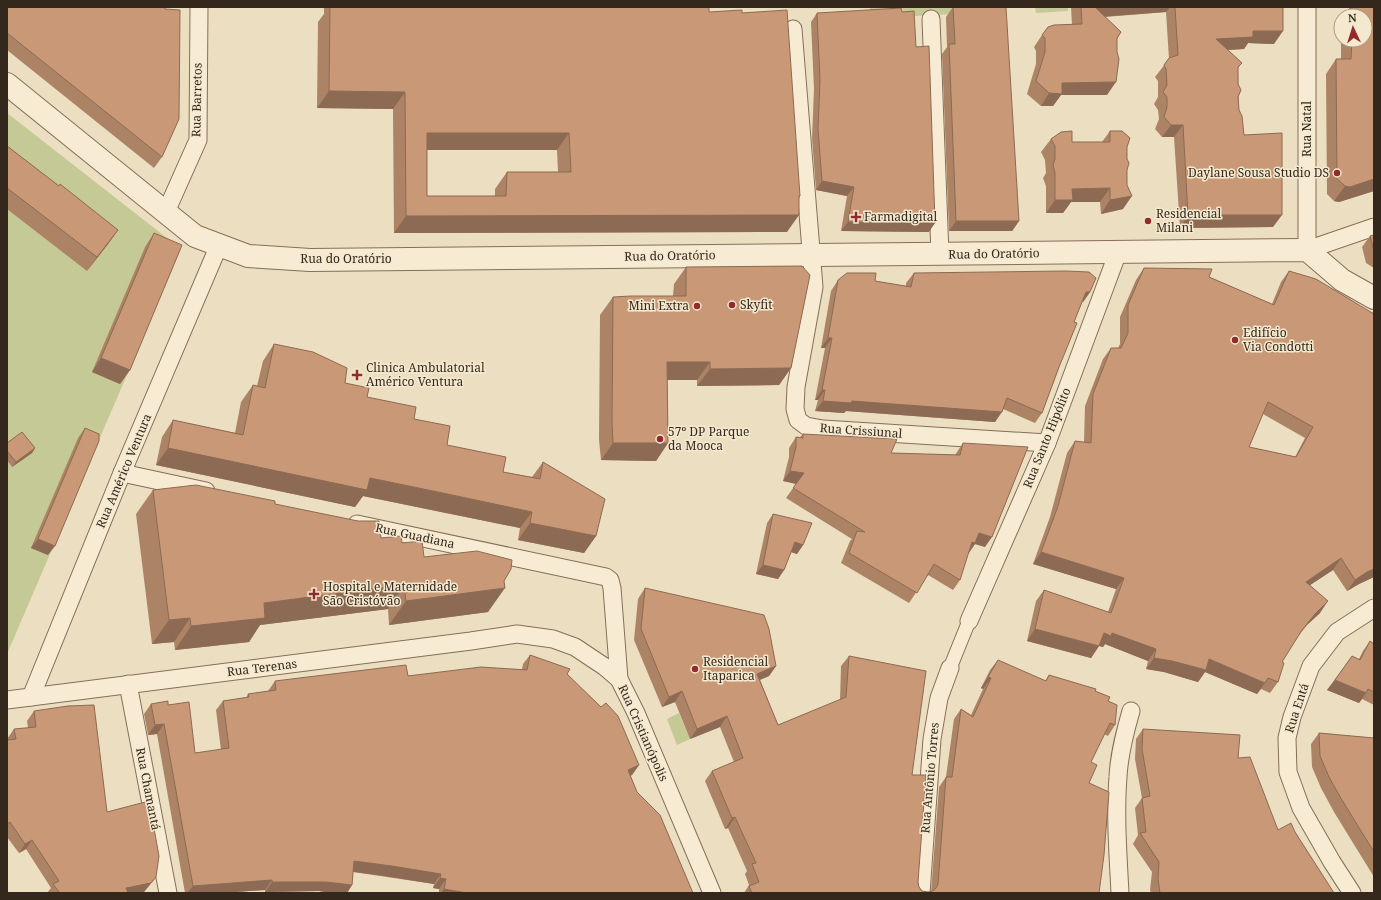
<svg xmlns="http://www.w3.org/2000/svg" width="1381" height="900" viewBox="0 0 1381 900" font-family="'Noto Serif',serif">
  <rect width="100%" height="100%" fill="#ecdec0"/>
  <g fill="#c4c995">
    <polygon points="870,7 955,7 955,14 870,18"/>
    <polygon points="1035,7 1068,7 1068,11 1036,13"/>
    <polygon points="7,113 181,249 7,654"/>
    <polygon points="679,713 690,739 677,745 667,719"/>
  </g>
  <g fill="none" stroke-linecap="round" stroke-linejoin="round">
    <defs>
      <polyline id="pedestrian" points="950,668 969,621"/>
      <g id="minor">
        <polyline points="1307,7 1307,250 1374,227"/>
        <polyline points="931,19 940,254"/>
        <polyline points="793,29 814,287 796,387 795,409 798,420 806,426 823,429 1047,443"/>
        <polyline points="166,212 198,140 199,7"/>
        <polyline points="122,473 206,491"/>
        <polyline points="357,524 606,577 610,580 612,588 619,679"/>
        <polyline points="969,621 1047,443 1118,252"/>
        <polyline points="128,684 168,893"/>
        <polyline points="31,697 122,473 219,245"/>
        <polyline points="7,700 471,641 517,634 553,639 575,647 605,667 619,679 636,713 712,893"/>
        <polyline points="921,893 932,739 939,698 950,668"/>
        <path d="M1120,893c-2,-39 -5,-78 -2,-116 1,-23 7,-45 13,-66"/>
        <polyline points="1352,893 1332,862 1301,808 1288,772 1287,738 1292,717 1311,666 1337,632 1374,608"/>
      </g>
      <path id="tertiary" d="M7,84l188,152 53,20 62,4c333,-4 665,-7 997,-10l35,30 32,18"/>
    </defs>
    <use href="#pedestrian" stroke="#846f59" stroke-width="15"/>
    <use href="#minor" stroke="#846f59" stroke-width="19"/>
    <use href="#tertiary" stroke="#846f59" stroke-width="24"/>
    <use href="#pedestrian" stroke="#f7ecd3" stroke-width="13"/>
    <use href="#minor" stroke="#f7ecd3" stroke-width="17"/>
    <use href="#tertiary" stroke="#f7ecd3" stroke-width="22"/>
  </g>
  <g fill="#ad8366" fill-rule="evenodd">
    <polygon points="7,7 162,157 154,168 7,50"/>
    <path d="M324,7h385v5l33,1 58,183 -1,3 -12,33 -393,1 -1,-124 -76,-1 1,-86 6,-8zM427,150h130l1,22h-51l-12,17v7h-68z"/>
    <polygon points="953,7 1019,221 1012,231 949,231 942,54 947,47 946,17"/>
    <polygon points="1071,7 1283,7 1274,44 1248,43 1244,49 1228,50 1242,63 1238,68 1239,110 1244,135 1273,227 1180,228 1174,137 1162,137 1155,129 1159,119 1158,110 1154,104 1158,97 1158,81 1155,77 1169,59 1166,12 1105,17 1121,32 1117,39 1107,95 1061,95 1053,106 1041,106 1027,94 1036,64 1036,51 1034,47 1042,35 1072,25"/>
    <polygon points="1349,7 1374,7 1374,191 1339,202 1334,201 1327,194 1326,74 1336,59 1341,59 1341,40 1365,40 1365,16 1344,16 1349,10"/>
    <polygon points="902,12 916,47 929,232 841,231 847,196 816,190 812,138 814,89 811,22 817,13"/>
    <polygon points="1110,131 1127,147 1127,170 1123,209 1101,214 1100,202 1071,202 1063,213 1046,213 1046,186 1043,178 1046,173 1045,160 1041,152 1051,139 1072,142 1102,142"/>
    <polygon points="7,146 59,186 118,230 108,244 87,271 7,209"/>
    <polygon points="154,233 130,370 120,384 92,372 145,247"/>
    <polygon points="1374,235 1374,268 1366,263 1362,247 1370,236"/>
    <polygon points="686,267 791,368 779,385 697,386 697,380 667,380 668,443 656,461 601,460 599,440 600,315 613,297 673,296 674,284"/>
    <path d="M1144,268l65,9 63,27 9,-22 8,-11 85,43v263l-15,7 -12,7 -14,-21 -23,15 10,28 -13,12 -9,11 -16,26 -4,20 -8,11 -9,-4 -4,5 -52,-22 -7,10 -34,-10 -18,-3 2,-8 -43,-17 -2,3 -4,-1 -8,12 -64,-17 9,-40 8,-11 64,22 8,-23 -83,-25 17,-47 17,-64 8,-12 9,1 1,-36 18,-47 8,-11h7l2,-4v-27l16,-37zM1263,414l42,24 -10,19 -46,-10z"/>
    <polygon points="914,273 1090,292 1083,302 1082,302 1074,322 1059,367 1042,413 1035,423 1003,409 995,422 846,411 844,413 815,411 818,400 815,400 825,348 821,348 831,291 838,280 875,281 906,286 906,283"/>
    <polygon points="274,344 345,383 367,397 414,419 447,445 503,472 532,477 543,462 596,536 584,553 518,540 520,528 426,509 363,496 355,507 156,465 162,437 173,420 235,433 241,402 253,385 257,386 263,361"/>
    <polygon points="85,428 48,555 31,548 78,438"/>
    <polygon points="803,434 891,453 955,455 963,443 985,547 975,544 968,554 960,580 953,590 928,575 909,603 841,563 850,541 852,539 786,498 796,484 783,481 789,457 789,448 796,437 800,437"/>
    <polygon points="7,443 35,448 32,453 12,467 7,460"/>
    <polygon points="153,490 275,504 381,538 424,557 504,581 488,612 389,625 388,609 260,625 249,642 175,650 174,642 152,644 136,514"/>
    <polygon points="773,514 803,545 797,554 791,552 784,570 778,579 756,574 767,523"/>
    <polygon points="645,588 776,666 769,676 760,680 778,725 840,700 841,666 849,656 912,775 918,882 919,887 922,891 928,892 931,892 939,787 946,777 954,719 961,709 971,715 983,689 981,688 990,670 998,660 1045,681 1049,675 1095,691 1108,701 1115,725 1108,736 1104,734 1091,762 1089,783 1099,893 744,893 749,885 745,874 747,871 728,828 725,829 705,781 712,771 734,762 720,727 690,739 675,702 662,707 634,640 638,599"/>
    <polygon points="1370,641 1374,644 1374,705 1362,699 1359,703 1327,690 1352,656 1359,659 1363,651"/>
    <polygon points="530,655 567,674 639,765 632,775 630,776 637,792 693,893 439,893 439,889 433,888 434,884 353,872 352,885 347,893 331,893 319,891 265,892 265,890 221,893 185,893 157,734 148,735 144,714 151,704 168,705 195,753 221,750 216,710 223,701 246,698 248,694 268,691 275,681 408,676 522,669 523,664"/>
    <polygon points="34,711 107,812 156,877 144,892 141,893 47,893 51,888 26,849 19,853 7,837 7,740 8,740 7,739 14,729 28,728 27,721"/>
    <polygon points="1143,729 1238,758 1278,830 1295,832 1334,893 1151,893 1150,890 1152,872 1133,844 1138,835 1135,808 1142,798 1135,759 1136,739"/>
    <polygon points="1319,733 1374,738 1374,877 1334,812 1321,788 1312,767 1311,744"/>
  </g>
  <g fill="#8d6a53">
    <polygon points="1092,7 1170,7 1166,12 1085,18"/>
    <polygon points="1253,31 1283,31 1274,44 1248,43 1244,49 1207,51 1216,39"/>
    <polygon points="1116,82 1107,95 1061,95 1053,106 1041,106 1049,93 1062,83"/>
    <polygon points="329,91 405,92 393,109 317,108"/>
    <polygon points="1171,125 1183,125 1174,137 1162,137"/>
    <polygon points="427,133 569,133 557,150 415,150"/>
    <polygon points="1374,179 1374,191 1339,202 1334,201 1345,186"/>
    <polygon points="822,181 854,187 847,196 816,190"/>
    <polygon points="1110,188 1100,202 1071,202 1063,213 1046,213 1055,200 1072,189"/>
    <polygon points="1132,196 1123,209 1101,214 1110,200"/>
    <polygon points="799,215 787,232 394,233 406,216"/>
    <polygon points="1188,215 1282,215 1273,227 1180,228"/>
    <polygon points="956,221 1019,221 1012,231 949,231"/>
    <polygon points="848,222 935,223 929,232 841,231"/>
    <polygon points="118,230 108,244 87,271 97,257"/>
    <polygon points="1086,292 1090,292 1083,302 1079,302"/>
    <polygon points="828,338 832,338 825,348 821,348"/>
    <polygon points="101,358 130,370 120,384 92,372"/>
    <polygon points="667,362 710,362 697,380 654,380"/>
    <polygon points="791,368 779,385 697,386 710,369"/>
    <polygon points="822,390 825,390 818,400 815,400"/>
    <polygon points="823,401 852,401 1002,412 995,422 846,411 844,413 815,411"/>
    <polygon points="613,443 668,443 656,461 601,460"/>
    <polygon points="35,448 32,453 12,467 16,462"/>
    <polygon points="168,448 370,478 532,512 520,528 363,496 355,507 156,465"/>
    <polygon points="790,471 804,473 797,484 783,481"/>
    <polygon points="530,523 596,536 584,553 518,540"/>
    <polygon points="979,533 992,537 985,547 975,544 968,554 972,542"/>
    <polygon points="38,539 55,546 48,555 31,548"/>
    <polygon points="795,542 803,545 797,554 788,551"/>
    <polygon points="1041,552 1124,578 1116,589 1033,564"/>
    <polygon points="1341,558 1333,570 1298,593 1306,582"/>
    <polygon points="763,565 784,570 778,579 756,574"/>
    <polygon points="1374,569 1374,577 1359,584 1347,591 1355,580 1367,572"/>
    <polygon points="404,585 388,609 260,625 249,642 175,650 191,626 264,603"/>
    <polygon points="505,588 488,612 389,625 406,601"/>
    <polygon points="1328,601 1320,613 1307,625 1294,642 1315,614"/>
    <polygon points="190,618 174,642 152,644 169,620"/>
    <polygon points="1035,629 1099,646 1091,658 1027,641"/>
    <polygon points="1104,633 1112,633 1156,649 1148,661 1105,644 1103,647 1096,645"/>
    <polygon points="1154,658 1209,659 1265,683 1257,694 1205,672 1198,682 1164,672 1146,669"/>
    <polygon points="776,666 769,676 750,684 757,674"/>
    <polygon points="988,677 991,678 983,689 981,688"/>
    <polygon points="1335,680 1366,693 1359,703 1327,690"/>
    <polygon points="682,691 675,702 662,707 669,697"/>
    <polygon points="727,716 720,727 690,739 697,729"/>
    <polygon points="164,724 157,734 148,735 155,725"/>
    <polygon points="639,765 632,775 621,780 628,770"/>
    <polygon points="735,817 728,828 725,829 732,818"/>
    <polygon points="32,840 26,849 19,853 25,844"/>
    <polygon points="354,861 392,866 441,874 434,884 385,876 347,871"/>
    <polygon points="156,877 144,892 141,893 122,893 126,888"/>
    <polygon points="440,878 446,879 439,889 433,888"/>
    <polygon points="272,880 265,890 221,893 187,893 193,886"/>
    <polygon points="272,882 326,882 352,885 347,893 331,893 319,891 265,892"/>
    <polygon points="444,889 467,893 441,893"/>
  </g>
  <g fill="#c99877" stroke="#8d6a53" fill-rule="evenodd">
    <polygon points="7,7 165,7 165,9 180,10 179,119 162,157 7,33"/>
    <path d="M330,7h379v5l33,-2v3l45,-3 13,186h-1v19l-393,1 -1,-124 -76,-1zM427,133h142l2,39h-64l-1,24h-79z"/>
    <polygon points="953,7 1006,7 1019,221 956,221 949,44 955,44"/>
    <polygon points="1081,7 1095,7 1121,32 1117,38 1117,52 1119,59 1116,82 1062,83 1062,94 1049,93 1036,81 1045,52 1045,38 1042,35 1048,27 1054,25 1082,24"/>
    <polygon points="1175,7 1283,7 1283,31 1253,31 1253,37 1216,39 1242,63 1238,67 1238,84 1241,90 1238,97 1239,110 1242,116 1244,135 1282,133 1282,215 1188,215 1183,125 1171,125 1164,117 1167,107 1167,97 1163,92 1167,85 1166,69 1164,65 1169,58 1178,55"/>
    <polygon points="1352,7 1374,7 1374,179 1350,187 1345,186 1337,179 1336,59 1351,59 1352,40 1365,40 1365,16 1352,16"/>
    <polygon points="901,8 902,12 914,11 916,47 929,46 935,223 848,222 854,187 822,181 818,129 820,80 817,13"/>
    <polygon points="1072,131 1072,142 1110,142 1110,131 1122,131 1130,138 1127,147 1127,159 1129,163 1127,170 1127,185 1132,196 1110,200 1110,188 1072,189 1073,200 1055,200 1055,173 1053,165 1055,159 1055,146 1051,139 1061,132"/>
    <polygon points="7,146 59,186 60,184 118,230 97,257 7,188"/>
    <polygon points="154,233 182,245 130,370 101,358"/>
    <polygon points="1374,235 1374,251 1370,236"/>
    <polygon points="802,266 810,275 791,368 710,369 710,362 667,362 668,443 613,443 612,422 613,297 631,296 686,296 686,267"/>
    <path d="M1144,268l68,1 -3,8 65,28 15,-34 27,8 58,35v255l-7,3 -12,8 -14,-22 -35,24 22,19 -13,13 -13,16 -20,32 2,1 -6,19 -10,-4 -3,5 -56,-24 -3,11 -34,-9 -18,-3 2,-9 -44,-16 -1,3 -7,-3 -5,13 -64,-17 9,-39 67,23 13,-35 -83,-26 17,-46 17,-65 16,2 2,-49 18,-46h10l7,-15v-28zM1268,402l45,25 -17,30 -47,-10z"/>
    <polygon points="1066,271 1089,272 1096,278 1090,292 1086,292 1074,322 1077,323 1059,367 1042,413 1007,398 1002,412 852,401 851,403 823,401 825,390 822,390 832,338 828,338 838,280 847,273 876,273 875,281 911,287 914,273"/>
    <polygon points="274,344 313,352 347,368 345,383 369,388 367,397 416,407 414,419 450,426 447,445 506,457 503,472 540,479 543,462 605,499 596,536 530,523 532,512 438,492 370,478 367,490 168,448 173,420 243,435 253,385 265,388"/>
    <polygon points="85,428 99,434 99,441 55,546 38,539"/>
    <polygon points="22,432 35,448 16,462 7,451 7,443"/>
    <polygon points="803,434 897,439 891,453 960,455 963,443 1028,447 992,537 979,533 975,543 972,542 960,580 934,564 917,593 849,553 857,531 865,532 793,488 804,473 790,471 796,447 796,437 803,438"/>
    <polygon points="196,485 275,501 275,504 358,521 379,521 381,538 401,536 402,543 422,541 424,557 477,551 512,560 511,569 504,581 505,588 406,601 404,585 264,603 265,618 191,626 190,618 169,620 153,490"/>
    <polygon points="773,514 812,523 803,545 795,542 784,570 763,565"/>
    <polygon points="645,588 764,615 769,629 776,666 757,674 778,725 846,697 849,656 926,671 912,775 926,775 918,882 919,887 922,891 928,892 933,891 936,888 938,884 946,777 952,777 961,709 973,717 991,678 988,677 998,660 1046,681 1049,675 1096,689 1095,691 1110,697 1108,701 1117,705 1115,725 1110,723 1091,762 1097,765 1089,783 1109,792 1104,855 1099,893 752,893 749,886 759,882 752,864 756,863 735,817 732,818 712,771 743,758 727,716 697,729 682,691 669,697 641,629"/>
    <polygon points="1370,641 1374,644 1374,692 1368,689 1366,693 1335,680 1352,656 1360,660"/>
    <polygon points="530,655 570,669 567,674 601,707 606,703 618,716 639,765 628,770 637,792 660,815 693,893 467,893 444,889 446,879 440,878 441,874 392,866 354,861 352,885 326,882 272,882 272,880 193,886 164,724 155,725 151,704 168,701 168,705 189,702 195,753 229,748 223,701 249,697 248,694 276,690 275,681 406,665 408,676 481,667 527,670"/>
    <polygon points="94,705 107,812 149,801 159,856 156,877 151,883 126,888 128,893 60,893 53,884 59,881 32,840 25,844 10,822 7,824 7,740 16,739 14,729 36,727 34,711 68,706"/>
    <polygon points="1143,729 1240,735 1238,758 1250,757 1278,830 1291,823 1295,832 1334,893 1160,893 1158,879 1159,862 1140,833 1146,832 1142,798 1150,796 1142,749"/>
    <polygon points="1319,733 1374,738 1374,852 1342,800 1329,777 1320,756"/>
  </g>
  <g fill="#912b2d" stroke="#f4e9cf" stroke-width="1.5">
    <circle cx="1337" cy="173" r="4"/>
    <path d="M854 211h4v4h4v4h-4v4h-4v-4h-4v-4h4z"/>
    <circle cx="1148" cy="221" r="4"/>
    <circle cx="732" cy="305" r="4"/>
    <circle cx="697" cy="306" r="4"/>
    <circle cx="1235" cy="340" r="4"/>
    <path d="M355 369h4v4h4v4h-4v4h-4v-4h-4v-4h4z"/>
    <circle cx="660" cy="439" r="4"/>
    <path d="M312 588h4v4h4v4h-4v4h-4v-4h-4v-4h4z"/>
    <circle cx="695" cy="669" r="4"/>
  </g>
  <g text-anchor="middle" stroke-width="3" stroke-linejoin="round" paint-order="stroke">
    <g font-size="12" fill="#34281d" stroke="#f4e9cf">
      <text transform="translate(197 100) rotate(-89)" y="4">Rua Barretos</text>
      <text transform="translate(1307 129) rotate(-90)" y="4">Rua Natal</text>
      <text transform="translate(994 254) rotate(-1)" y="4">Rua do Oratório</text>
      <text transform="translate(670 256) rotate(-1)" y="4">Rua do Oratório</text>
      <text x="346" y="263">Rua do Oratório</text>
      <text transform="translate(861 431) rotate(4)" y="4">Rua Crissiunal</text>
      <text transform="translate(1047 438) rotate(-68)" y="4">Rua Santo Hipólito</text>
      <text transform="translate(124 471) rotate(-67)" y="4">Rua Américo Ventura</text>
      <text transform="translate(415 536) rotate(12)" y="4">Rua Guadiana</text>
      <text transform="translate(262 668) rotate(-7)" y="4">Rua Terenas</text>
      <text transform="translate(1297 708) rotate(-72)" y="4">Rua Entá</text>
      <text transform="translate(643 733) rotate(66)" y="4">Rua Cristianópolis</text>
      <text transform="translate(930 778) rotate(-85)" y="4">Rua Antônio Torres</text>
      <text transform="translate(148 789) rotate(79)" y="4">Rua Chamantá</text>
    </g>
    <g font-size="12" fill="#34281d" stroke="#f4e9cf" text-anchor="start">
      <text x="1329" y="177" text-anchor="end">Daylane Sousa Studio DS</text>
      <text x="1156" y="218">Residencial<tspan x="1156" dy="14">Milani</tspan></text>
      <text x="864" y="221">Farmadigital</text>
      <text x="740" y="309">Skyfit</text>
      <text x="689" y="310" text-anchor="end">Mini Extra</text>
      <text x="1243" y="337">Edifício<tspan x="1243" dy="14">Via Condotti</tspan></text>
      <text x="366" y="372">Clinica Ambulatorial<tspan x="366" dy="14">Américo Ventura</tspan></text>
      <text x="668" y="436">57º DP Parque<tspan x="668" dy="14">da Mooca</tspan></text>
      <text x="323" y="591">Hospital e Maternidade<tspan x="323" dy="14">São Cristóvão</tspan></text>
      <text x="703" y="666">Residencial<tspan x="703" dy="14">Itaparica</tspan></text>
    </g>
  </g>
  <rect width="1381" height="900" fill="none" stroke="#34281d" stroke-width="16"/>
  <g transform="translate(1353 28) rotate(356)"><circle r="19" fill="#f4e9cf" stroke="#a79c88"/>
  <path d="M0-3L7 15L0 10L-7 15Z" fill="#912b2d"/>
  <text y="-6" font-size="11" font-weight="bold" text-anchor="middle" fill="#34281d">N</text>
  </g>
</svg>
